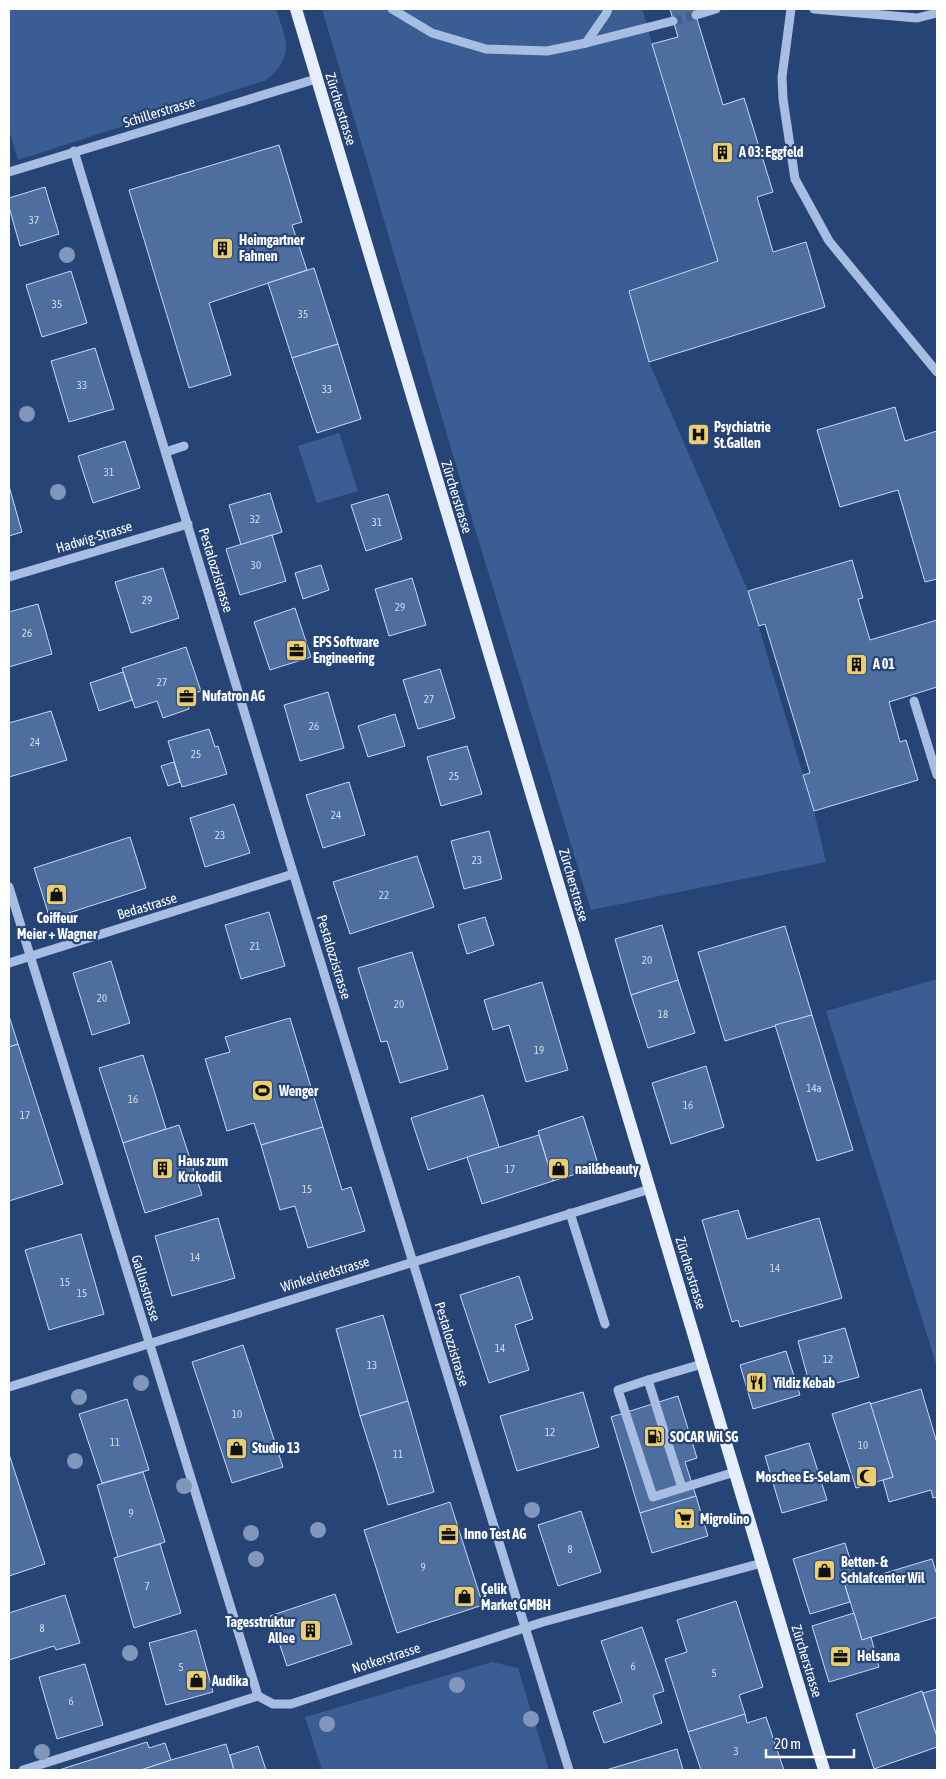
<svg xmlns="http://www.w3.org/2000/svg" width="946" height="1779" viewBox="0 0 946 1779" font-family="'Asap Condensed',sans-serif">
  <rect width="100%" height="100%" fill="#264476"/>
  <g fill="#3a5d94">
    <path d="M9,9h267c10,31 20,47 -10,71l-248,80 -9,-30z"/>
    <polygon points="322,9 642,9 718,261 629,291 649,362 748,591 814,811 826,862 591,910 465,496"/>
    <polygon points="339,433 358,491 317,503 298,446"/>
    <polygon points="937,979 937,1367 826,1011"/>
    <polygon points="492,1662 518,1668 549,1770 322,1770 305,1717"/>
  </g>
  <g fill="#4e6ea0" stroke="#c9d9f2">
    <polygon points="670,9 694,9 723,105 744,98 773,192 757,197 773,252 806,242 825,307 649,362 629,291 718,261 652,44 678,37"/>
    <polygon points="279,145 302,222 292,225 307,270 209,303 231,375 189,388 129,190"/>
    <polygon points="45,187 59,234 20,246 9,207 9,198"/>
    <polygon points="314,268 338,344 292,358 268,283"/>
    <polygon points="71,271 87,323 42,337 26,285"/>
    <polygon points="338,344 361,419 317,433 292,358"/>
    <polygon points="95,348 114,409 69,422 51,361"/>
    <polygon points="895,407 905,441 937,431 937,579 925,582 898,490 840,507 817,430"/>
    <polygon points="125,441 140,488 93,503 78,456"/>
    <polygon points="9,486 22,532 9,536"/>
    <polygon points="270,493 282,532 241,545 229,505"/>
    <polygon points="388,494 402,539 366,551 351,505"/>
    <polygon points="272,535 286,581 240,595 226,549"/>
    <polygon points="852,560 863,598 858,599 870,640 937,620 937,687 889,702 900,742 906,740 918,780 814,811 803,775 810,773 805,756 765,624 759,626 748,591"/>
    <polygon points="321,565 329,590 303,599 295,573"/>
    <polygon points="163,568 179,618 131,633 115,582"/>
    <polygon points="412,578 426,625 389,636 375,589"/>
    <polygon points="38,604 52,654 9,667 9,612"/>
    <polygon points="295,608 311,657 270,670 254,622"/>
    <polygon points="186,647 201,691 186,696 189,709 163,718 157,701 135,708 122,668"/>
    <polygon points="440,669 455,718 418,729 403,680"/>
    <polygon points="123,672 132,700 99,711 90,683"/>
    <polygon points="328,692 344,748 300,761 284,705"/>
    <polygon points="51,711 67,760 9,777 9,723"/>
    <polygon points="395,714 405,746 368,757 358,726"/>
    <polygon points="209,729 215,747 218,746 227,774 182,787 168,741"/>
    <polygon points="467,746 482,794 441,806 427,757"/>
    <polygon points="174,762 180,782 168,786 161,766"/>
    <polygon points="349,782 365,835 323,848 306,795"/>
    <polygon points="234,804 250,853 205,867 190,818"/>
    <polygon points="489,831 502,879 464,889 451,841"/>
    <polygon points="130,837 146,888 50,919 34,868"/>
    <polygon points="417,856 434,907 350,934 333,882"/>
    <polygon points="269,912 285,966 241,979 225,925"/>
    <polygon points="485,917 494,945 467,954 458,925"/>
    <polygon points="662,925 678,980 631,995 615,939"/>
    <polygon points="785,926 812,1015 725,1041 698,952"/>
    <polygon points="412,952 448,1069 400,1083 387,1041 381,1042 358,968"/>
    <polygon points="111,961 130,1023 92,1035 73,973"/>
    <polygon points="678,980 695,1033 648,1048 631,995"/>
    <polygon points="542,982 568,1070 526,1082 509,1025 493,1030 484,1000"/>
    <polygon points="812,1015 853,1150 817,1161 775,1025"/>
    <polygon points="9,1016 18,1044 9,1047"/>
    <polygon points="290,1018 323,1127 261,1145 254,1123 227,1131 205,1059 230,1052 225,1037"/>
    <polygon points="18,1044 63,1184 9,1201 9,1047"/>
    <polygon points="143,1055 166,1129 123,1143 99,1068"/>
    <polygon points="706,1066 724,1127 671,1144 652,1083"/>
    <polygon points="483,1095 499,1147 428,1170 411,1118"/>
    <polygon points="583,1116 599,1167 553,1181 538,1131"/>
    <polygon points="179,1125 202,1195 145,1213 123,1143"/>
    <polygon points="323,1127 342,1190 351,1187 365,1231 308,1248 295,1206 280,1210 261,1145"/>
    <polygon points="539,1135 553,1181 482,1204 467,1157"/>
    <polygon points="738,1210 747,1239 819,1218 842,1298 740,1327 738,1320 732,1322 702,1220"/>
    <polygon points="218,1218 235,1278 172,1296 155,1236"/>
    <polygon points="81,1234 104,1314 49,1330 25,1250"/>
    <polygon points="519,1276 533,1319 515,1325 529,1370 489,1383 460,1295"/>
    <polygon points="383,1315 408,1401 360,1416 336,1329"/>
    <polygon points="845,1328 859,1377 811,1390 798,1341"/>
    <polygon points="243,1345 283,1467 232,1483 192,1362"/>
    <polygon points="786,1351 800,1395 753,1409 740,1365"/>
    <polygon points="921,1389 937,1443 937,1497 933,1498 931,1490 889,1502 883,1480 893,1477 870,1404"/>
    <polygon points="583,1392 599,1447 517,1471 500,1416"/>
    <polygon points="678,1396 697,1458 685,1462 696,1496 640,1513 611,1417"/>
    <polygon points="127,1399 149,1470 102,1483 79,1414"/>
    <polygon points="408,1401 434,1492 388,1505 360,1416"/>
    <polygon points="870,1402 893,1477 856,1488 832,1414"/>
    <polygon points="809,1443 827,1500 782,1513 765,1456"/>
    <polygon points="9,1454 45,1564 9,1576"/>
    <polygon points="143,1472 165,1542 118,1557 97,1485"/>
    <polygon points="696,1496 708,1536 652,1553 640,1513"/>
    <polygon points="450,1502 483,1605 397,1633 364,1530"/>
    <polygon points="581,1511 601,1572 558,1586 538,1525"/>
    <polygon points="845,1543 857,1581 845,1585 850,1602 810,1614 793,1559"/>
    <polygon points="160,1544 181,1613 134,1628 114,1558"/>
    <polygon points="932,1559 937,1575 937,1617 862,1640 845,1585"/>
    <polygon points="335,1594 352,1644 287,1666 270,1616"/>
    <polygon points="65,1595 80,1643 56,1650 54,1646 9,1660 9,1613"/>
    <polygon points="736,1601 763,1687 739,1695 745,1714 688,1732 665,1659 687,1652 677,1620"/>
    <polygon points="854,1613 862,1640 871,1637 879,1667 829,1682 812,1626"/>
    <polygon points="642,1627 664,1691 653,1695 662,1723 604,1743 593,1712 622,1702 601,1641"/>
    <polygon points="196,1630 213,1692 166,1705 149,1643"/>
    <polygon points="85,1664 103,1725 57,1739 39,1677"/>
    <polygon points="937,1689 937,1737 923,1693"/>
    <polygon points="922,1691 937,1737 937,1747 874,1769 856,1714"/>
    <polygon points="745,1714 747,1723 766,1717 784,1770 701,1770 688,1732"/>
    <polygon points="147,1742 149,1748 165,1743 171,1760 141,1770 59,1770"/>
    <polygon points="226,1744 234,1770 141,1770 171,1760"/>
    <polygon points="258,1746 266,1770 234,1770 230,1755"/>
    <polygon points="677,1749 683,1770 606,1770"/>
  </g>
  <g fill="none" stroke-linecap="round" stroke-linejoin="round">
    <polyline stroke="#47608b" stroke-width="9" stroke-dasharray="9 4.5" stroke-linecap="butt" points="673,21 696,15"/>
    <g stroke="#a7bee2" stroke-width="9">
      <polyline points="392,9 432,33 486,49 547,51 586,43 673,21"/>
      <polyline points="791,9 782,77 783,99 795,179 829,241 937,372"/>
      <polyline points="814,9 917,18 937,13"/>
      <polyline points="696,15 716,9"/>
      <polyline points="586,43 606,14 608,9"/>
      <polyline points="74,151 284,843 569,1770"/>
      <polyline points="9,172 316,79"/>
      <polyline points="166,452 184,446"/>
      <polyline points="9,577 188,524"/>
      <polyline points="914,701 937,775"/>
      <polyline points="9,887 258,1696"/>
      <polyline points="9,963 293,874"/>
      <polyline points="570,1213 605,1324"/>
      <polyline points="702,1364 648,1380 682,1488 735,1472"/>
      <polyline points="648,1380 618,1390 653,1497 682,1488"/>
      <polyline points="9,1387 650,1189"/>
      <polyline points="258,1696 273,1704 291,1704 543,1622 762,1563"/>
      <polyline points="23,1770 258,1696"/>
    </g>
    <polyline stroke="#e6edfb" stroke-width="12" points="296,9 824,1770"/>
  </g>
  <g fill="#8096ba">
    <circle cx="67" cy="255" r="8"/>
    <circle cx="27" cy="414" r="8"/>
    <circle cx="58" cy="492" r="8"/>
    <circle cx="141" cy="1383" r="8"/>
    <circle cx="79" cy="1397" r="8"/>
    <circle cx="75" cy="1461" r="8"/>
    <circle cx="184" cy="1486" r="8"/>
    <circle cx="532" cy="1510" r="8"/>
    <circle cx="318" cy="1530" r="8"/>
    <circle cx="251" cy="1533" r="8"/>
    <circle cx="256" cy="1559" r="8"/>
    <circle cx="130" cy="1653" r="8"/>
    <circle cx="457" cy="1685" r="8"/>
    <circle cx="531" cy="1719" r="8"/>
    <circle cx="327" cy="1724" r="8"/>
    <circle cx="42" cy="1752" r="8"/>
  </g>
  <defs>
    <symbol id="building-square" viewBox="-11 -11 22 22"><rect x="-9" y="-9" width="18" height="18" rx="4" fill="#ebce6d" stroke="#264476"/><path d="M-4-6H4V6H1V3H-1V6H-4ZM-2.5-4.3h1.7v1.8h-1.7ZM.8-4.3h1.7v1.8H.8ZM-2.5-1h1.7V.8h-1.7ZM.8-1h1.7V.8H.8Z" fill="#111"/></symbol>
    <symbol id="hospital-square" viewBox="-11 -11 22 22"><rect x="-9" y="-9" width="18" height="18" rx="4" fill="#ebce6d" stroke="#264476"/><path d="M-5-5h3v3.5h4V-5h3V5h-3V1.5h-4V5h-3Z" fill="#111"/></symbol>
    <symbol id="office-square" viewBox="-11 -11 22 22"><rect x="-9" y="-9" width="18" height="18" rx="4" fill="#ebce6d" stroke="#264476"/><path d="M-6-3h4V-5.5h4V-3h4V5H-6ZM-1-4.5V-3h2v-1.5ZM-6 0V1H6V0Z" fill="#111"/></symbol>
    <symbol id="shop-square" viewBox="-11 -11 22 22"><rect x="-9" y="-9" width="18" height="18" rx="4" fill="#ebce6d" stroke="#264476"/><path d="M-5-2.5h2.3a2.7 3.5 0 0 1 5.4 0H5L5.5 6h-11ZM-1.5-2.5h3a1.5 2.3 0 0 0-3 0Z" fill="#111"/></symbol>
    <symbol id="stadium-square" viewBox="-11 -11 22 22"><rect x="-9" y="-9" width="18" height="18" rx="4" fill="#ebce6d" stroke="#264476"/><path d="M0-5a6.5 5 0 1 0 0 10a6.5 5 0 1 0 0-10ZM-3.5-1.8h7v3.6h-7Z" fill="#111"/></symbol>
    <symbol id="restaurant-square" viewBox="-11 -11 22 22"><rect x="-9" y="-9" width="18" height="18" rx="4" fill="#ebce6d" stroke="#264476"/><path d="M-5-6h1v4h1v-4h1v4h1v-4h1v5L-1.5 .5V6h-2V.5L-5-1ZM5-6V6H3V1.5H1.5Q1.5-4 5-6Z" fill="#111"/></symbol>
    <symbol id="fuel-square" viewBox="-11 -11 22 22"><rect x="-9" y="-9" width="18" height="18" rx="4" fill="#ebce6d" stroke="#264476"/><path d="M-5.5-6h7V0h2V4h1.3V-2.5L3-4.5l.8-.8L6-3V5H2.5V1h-1V6h-7ZM-4.2-4.7v3.2H.2V-4.7Z" fill="#111"/></symbol>
    <symbol id="mosque-square" viewBox="-11 -11 22 22"><rect x="-9" y="-9" width="18" height="18" rx="4" fill="#ebce6d" stroke="#264476"/><path d="M3.5-4.9A6 6 0 1 0 3.5 4.9A5 5 0 1 1 3.5-4.9Z" fill="#111"/></symbol>
    <symbol id="supermarket-square" viewBox="-11 -11 22 22"><rect x="-9" y="-9" width="18" height="18" rx="4" fill="#ebce6d" stroke="#264476"/><path d="M-6-5.5h2.5l.6 2H6L4.5 2H-2.5L-4.4-4H-6ZM-1.5 3.2a1.3 1.3 0 1 0 .1 0ZM3 3.2a1.3 1.3 0 1 0 .1 0Z" fill="#111"/></symbol>
  </defs>
  <g fill-rule="evenodd">
    <use href="#building-square" x="710" y="140" width="25" height="25"/>
    <use href="#building-square" x="210" y="236" width="25" height="25"/>
    <use href="#hospital-square" x="686" y="422" width="25" height="25"/>
    <use href="#office-square" x="284" y="638" width="25" height="25"/>
    <use href="#building-square" x="844" y="652" width="25" height="25"/>
    <use href="#office-square" x="174" y="684" width="25" height="25"/>
    <use href="#shop-square" x="44" y="882" width="25" height="25"/>
    <use href="#stadium-square" x="250" y="1078" width="25" height="25"/>
    <use href="#building-square" x="150" y="1156" width="25" height="25"/>
    <use href="#shop-square" x="546" y="1156" width="25" height="25"/>
    <use href="#restaurant-square" x="744" y="1370" width="25" height="25"/>
    <use href="#fuel-square" x="642" y="1424" width="25" height="25"/>
    <use href="#shop-square" x="224" y="1436" width="25" height="25"/>
    <use href="#mosque-square" x="854" y="1464" width="25" height="25"/>
    <use href="#supermarket-square" x="672" y="1506" width="25" height="25"/>
    <use href="#office-square" x="436" y="1522" width="25" height="25"/>
    <use href="#shop-square" x="812" y="1558" width="25" height="25"/>
    <use href="#shop-square" x="452" y="1584" width="25" height="25"/>
    <use href="#building-square" x="298" y="1618" width="25" height="25"/>
    <use href="#office-square" x="828" y="1644" width="25" height="25"/>
    <use href="#shop-square" x="184" y="1668" width="25" height="25"/>
  </g>
  <g text-anchor="middle" stroke-width="4.5" stroke-linejoin="round" paint-order="stroke">
    <g font-size="11" fill="#d3dbe7">
      <text x="34" y="224">37</text>
      <text x="57" y="308">35</text>
      <text x="303" y="318">35</text>
      <text x="82" y="389">33</text>
      <text x="327" y="393">33</text>
      <text x="109" y="476">31</text>
      <text x="255" y="523">32</text>
      <text x="377" y="526">31</text>
      <text x="256" y="569">30</text>
      <text x="147" y="604">29</text>
      <text x="400" y="611">29</text>
      <text x="27" y="637">26</text>
      <text x="162" y="686">27</text>
      <text x="429" y="703">27</text>
      <text x="314" y="730">26</text>
      <text x="35" y="746">24</text>
      <text x="196" y="758">25</text>
      <text x="454" y="780">25</text>
      <text x="336" y="819">24</text>
      <text x="220" y="839">23</text>
      <text x="477" y="864">23</text>
      <text x="384" y="899">22</text>
      <text x="255" y="950">21</text>
      <text x="647" y="964">20</text>
      <text x="102" y="1002">20</text>
      <text x="399" y="1008">20</text>
      <text x="663" y="1018">18</text>
      <text x="539" y="1054">19</text>
      <text x="814" y="1092">14a</text>
      <text x="133" y="1103">16</text>
      <text x="688" y="1109">16</text>
      <text x="25" y="1119">17</text>
      <text x="510" y="1173">17</text>
      <text x="307" y="1193">15</text>
      <text x="195" y="1261">14</text>
      <text x="775" y="1272">14</text>
      <text x="65" y="1286">15</text>
      <text x="82" y="1297">15</text>
      <text x="500" y="1352">14</text>
      <text x="828" y="1363">12</text>
      <text x="372" y="1369">13</text>
      <text x="237" y="1418">10</text>
      <text x="550" y="1436">12</text>
      <text x="115" y="1446">11</text>
      <text x="863" y="1449">10</text>
      <text x="398" y="1458">11</text>
      <text x="131" y="1517">9</text>
      <text x="570" y="1553">8</text>
      <text x="423" y="1571">9</text>
      <text x="147" y="1590">7</text>
      <text x="42" y="1632">8</text>
      <text x="633" y="1670">6</text>
      <text x="181" y="1671">5</text>
      <text x="714" y="1677">5</text>
      <text x="71" y="1705">6</text>
      <text x="736" y="1755">3</text>
    </g>
    <g font-size="14" fill="#fff" stroke="#264476">
      <text transform="translate(341 109) rotate(73)" y="5">Zürcherstrasse</text>
      <text transform="translate(159 112) rotate(-17)" y="5">Schillerstrasse</text>
      <text transform="translate(457 497) rotate(73)" y="5">Zürcherstrasse</text>
      <text transform="translate(94 537) rotate(-17)" y="5">Hadwig-Strasse</text>
      <text transform="translate(216 570) rotate(73)" y="5">Pestalozzistrasse</text>
      <text transform="translate(574 885) rotate(74)" y="5">Zürcherstrasse</text>
      <text transform="translate(147 906) rotate(-17)" y="5">Bedastrasse</text>
      <text transform="translate(334 957) rotate(73)" y="5">Pestalozzistrasse</text>
      <text transform="translate(691 1273) rotate(73)" y="5">Zürcherstrasse</text>
      <text transform="translate(325 1274) rotate(-17)" y="5">Winkelriedstrasse</text>
      <text transform="translate(146 1288) rotate(73)" y="5">Gallusstrasse</text>
      <text transform="translate(452 1344) rotate(73)" y="5">Pestalozzistrasse</text>
      <text transform="translate(386 1658) rotate(-18)" y="5">Notkerstrasse</text>
      <text transform="translate(807 1661) rotate(73)" y="5">Zürcherstrasse</text>
    </g>
    <g font-size="14" font-weight="bold" fill="#fff" stroke="#264476" text-anchor="start">
      <text x="739" y="157">A 03: Eggfeld</text>
      <text x="239" y="245">Heimgartner<tspan x="239" dy="16">Fahnen</tspan></text>
      <text x="714" y="432">Psychiatrie<tspan x="714" dy="16">St.Gallen</tspan></text>
      <text x="313" y="647">EPS Software<tspan x="313" dy="16">Engineering</tspan></text>
      <text x="873" y="669">A 01</text>
      <text x="202" y="701">Nufatron AG</text>
      <text x="57" y="923" text-anchor="middle">Coiffeur<tspan x="57" dy="16">Meier + Wagner</tspan></text>
      <text x="279" y="1096">Wenger</text>
      <text x="178" y="1166">Haus zum<tspan x="178" dy="16">Krokodil</tspan></text>
      <text x="575" y="1174">nail&amp;beauty</text>
      <text x="773" y="1388">Yildiz Kebab</text>
      <text x="670" y="1442">SOCAR Wil SG</text>
      <text x="252" y="1453">Studio 13</text>
      <text x="850" y="1482" text-anchor="end">Moschee Es-Selam</text>
      <text x="700" y="1524">Migrolino</text>
      <text x="464" y="1539">Inno Test AG</text>
      <text x="841" y="1567">Betten- &amp;<tspan x="841" dy="16">Schlafcenter Wil</tspan></text>
      <text x="481" y="1594">Çelik<tspan x="481" dy="16">Market GMBH</tspan></text>
      <text x="295" y="1627" text-anchor="end">Tagesstruktur<tspan x="295" dy="16">Allee</tspan></text>
      <text x="857" y="1661">Helsana</text>
      <text x="212" y="1686">Audika</text>
    </g>
  </g>
  <rect width="946" height="1779" fill="none" stroke="#ffffff" stroke-width="20"/>
  <path d="M766 1749v8h88v-8" fill="none" stroke="#ffffff" stroke-width="2.5"/>
  <text x="774" y="1749" font-size="15" fill="#ffffff" stroke="#264476" stroke-width="4" paint-order="stroke">20 m</text>
</svg>
